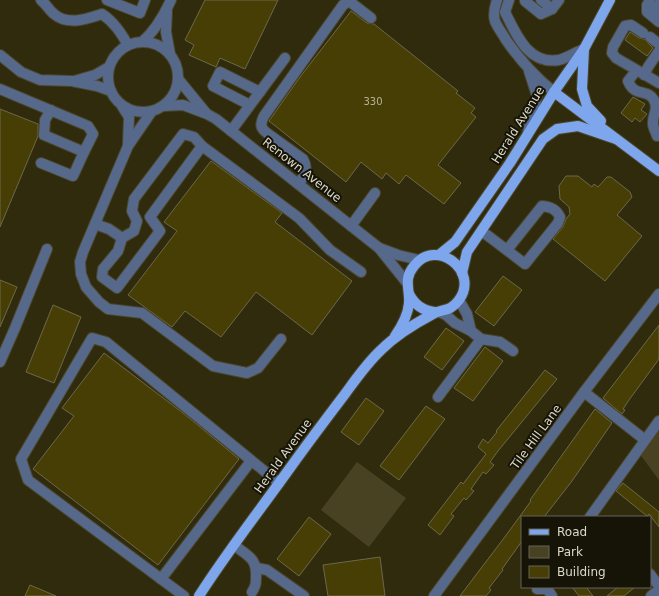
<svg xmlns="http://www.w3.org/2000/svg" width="659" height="596" viewBox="0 0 659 596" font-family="'DejaVu Sans',sans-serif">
  <rect width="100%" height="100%" fill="#312b0e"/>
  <g fill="#484222">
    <polygon points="659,425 659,480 639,453"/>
    <polygon points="357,462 406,498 369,547 321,510"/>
  </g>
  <g fill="#473e06" stroke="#6d6849">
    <polygon points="205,0 278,0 245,69 220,58 216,67 189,55 194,45 185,40"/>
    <polygon points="351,11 367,23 374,24 458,91 456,93 475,108 471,113 476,117 438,165 461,183 444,204 406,175 399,184 386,173 382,179 361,162 346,182 269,121 300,77"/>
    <polygon points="630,32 639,38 644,39 653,48 647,56 625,40"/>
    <polygon points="633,97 645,104 641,110 647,114 640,122 635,118 632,122 621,113"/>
    <polygon points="0,109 38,124 38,136 0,227"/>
    <polygon points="211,161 282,213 275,222 352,281 312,335 256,292 221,337 185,311 172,327 128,295 177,231 164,222"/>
    <polygon points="566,176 578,176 592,187 594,184 598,187 607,177 611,177 630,192 632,197 617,215 642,236 605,281 553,239 563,227 566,219 570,214 569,207 560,199 559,186"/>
    <polygon points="503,276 522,290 494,326 475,312"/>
    <polygon points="0,280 17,287 0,327"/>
    <polygon points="53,305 81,317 54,383 26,372"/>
    <polygon points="659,325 659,359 629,400 623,409 625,410 622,414 603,398"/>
    <polygon points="446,328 464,341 442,370 424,357"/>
    <polygon points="485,347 503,361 473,401 454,388"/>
    <polygon points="104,353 183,413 239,459 158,565 33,469 74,416 62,408"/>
    <polygon points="545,370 557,379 498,451 490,462 494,465 486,474 483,472 471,489 474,491 466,500 464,498 451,514 454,516 440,535 428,525 461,482 463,484 486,454 478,447 483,439 488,443 497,432 496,431"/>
    <polygon points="366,398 384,411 359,445 341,432"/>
    <polygon points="426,406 445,419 399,480 380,466"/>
    <polygon points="595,409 612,423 572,481 544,517 522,517 522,541 502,569 503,570 489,588 491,590 486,596 460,596 507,534 531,501 530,500"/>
    <polygon points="623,483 659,512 659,527 649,514 647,516 616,491"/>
    <polygon points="309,517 331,534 299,576 277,559"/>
    <polygon points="380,557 385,596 328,596 323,565"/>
    <polygon points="30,585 56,596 25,596"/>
    <polygon points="572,587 586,587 593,596 579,596"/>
    <polygon points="618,587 635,587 624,596 607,596"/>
  </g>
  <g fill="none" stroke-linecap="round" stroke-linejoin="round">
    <defs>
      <g id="minor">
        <path d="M41,0c5,4 8,10 13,14 14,12 33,5 48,0 12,8 19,19 26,31"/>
        <polyline points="107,0 140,13 145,0"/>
        <path d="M497,0c-2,6 -4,15 -2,21 2,6 8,13 11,19 14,20 29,37 48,52"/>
        <path d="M509,0l-4,12c11,22 23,53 54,48 8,-2 17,-8 25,-11"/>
        <polyline points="526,0 525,1 541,14 552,9 559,0"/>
        <polyline points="541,0 552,9"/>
        <polyline points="650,0 647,5 647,12 659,22"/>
        <polyline points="659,4 656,8 659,15"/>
        <polyline points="167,11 166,32 170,54"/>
        <polyline points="643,33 631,25 625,26 613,47 612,53 616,58 659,83"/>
        <polyline points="650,37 659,44"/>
        <path d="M143,41c13,-11 21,-26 28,-41"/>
        <circle cx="143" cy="77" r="35"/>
        <polyline points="0,55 21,72 40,80 72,81 97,86 111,91"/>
        <path d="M636,71l-8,10c7,17 19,7 26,19 5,10 -2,15 -1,24 0,4 3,8 4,12"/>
        <polyline points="644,75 648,67 659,51"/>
        <polyline points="179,80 206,113"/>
        <polyline points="74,81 95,75 109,67"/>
        <polyline points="0,89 88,126 93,134 84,152 44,135 45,120 51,110"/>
        <polyline points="122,106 129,117 128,144"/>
        <polyline points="163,106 183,105 207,114 216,119 379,248 407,283"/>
        <polyline points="249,106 246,103 213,86 220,72 260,92"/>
        <polyline points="152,111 128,146 83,252 80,262 81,274 86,287 99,302 108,309 142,313 213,366 247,373 258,368 281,339"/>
        <polyline points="231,131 285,58"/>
        <polyline points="528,132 537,96 529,71"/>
        <polygon points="183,134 194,137 202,146 150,217 160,231 117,288 102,277 103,269 118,251 122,238 134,231 137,221 132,211 134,199"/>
        <polyline points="202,146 299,218 330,250 361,272"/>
        <polyline points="41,163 73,176 84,152"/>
        <path d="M299,184c5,-9 10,-15 4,-25l-36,-26c-7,-5 -7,-9 -3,-17l79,-111 6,-4 22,17"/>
        <polyline points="95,224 109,229 122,238"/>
        <polyline points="351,226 375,193"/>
        <path d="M481,232l6,3 38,29 33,-41 2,-6c-4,-8 -9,-10 -18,-11l-35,44"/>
        <polyline points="379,248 398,255 419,260"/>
        <polyline points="459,300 467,314 471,331"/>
        <polyline points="439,312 446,315 455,323 471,331 481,339 500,342 513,351"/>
        <polyline points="0,362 15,328 47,249"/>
        <polyline points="584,392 645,440"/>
        <polyline points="438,397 481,339"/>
        <polyline points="590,517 659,421"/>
        <path d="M234,545c14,11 23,13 22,32 0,6 0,9 -4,15"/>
        <polyline points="257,568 267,570 304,596"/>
        <polyline points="650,574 659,586"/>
        <polyline points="161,579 251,461"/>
        <polyline points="537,589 547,589 552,596"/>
        <polyline points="184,596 28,480 21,459 92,338 106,342 279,483"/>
        <polyline points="434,596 584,392 659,294"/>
        <polyline points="651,596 659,590"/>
      </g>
      <g id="major">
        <polyline points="584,49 582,89 587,106 601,121"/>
        <polyline points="554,92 659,171"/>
        <polyline points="439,255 455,242 510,163 554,92 584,49 610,0"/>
        <polyline points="462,273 467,252 543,139 557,129 578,126 616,139"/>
        <path d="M409,294c6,11 13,16 25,18"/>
        <path d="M199,596c28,-44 61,-86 91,-128 18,-25 36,-49 55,-74 11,-15 22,-31 36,-44 15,-15 33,-26 52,-36 10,-6 16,-1 26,-14 21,-29 -23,-63 -45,-34 -11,13 -4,23 -5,37 -1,13 -7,23 -14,33"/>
      </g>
    </defs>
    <use href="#minor" stroke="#4c472c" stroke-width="12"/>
    <use href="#major" stroke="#4c472c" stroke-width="12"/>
    <use href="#minor" stroke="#56698b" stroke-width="10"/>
    <use href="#major" stroke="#7ea6ec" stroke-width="10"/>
  </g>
  <g text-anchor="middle" stroke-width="4" stroke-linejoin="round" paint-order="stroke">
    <g font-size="10" fill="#b7b298">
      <text x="373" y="105">330</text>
    </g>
    <g font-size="12" fill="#dcd9c8" stroke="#161407">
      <text transform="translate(518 125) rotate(-58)" y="4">Herald Avenue</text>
      <text transform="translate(302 170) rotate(38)" y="4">Renown Avenue</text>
      <text transform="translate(536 437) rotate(-54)" y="4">Tile Hill Lane</text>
      <text transform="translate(283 456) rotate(-54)" y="4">Herald Avenue</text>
    </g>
  </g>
  <rect x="521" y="516" width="130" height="72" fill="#161407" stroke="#656354"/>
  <rect x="529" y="529" width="20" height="6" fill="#7ea6ec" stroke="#656354"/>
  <text x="557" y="536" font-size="12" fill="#dcd9c8">Road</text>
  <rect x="529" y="546" width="20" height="12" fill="#484222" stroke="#656354"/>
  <text x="557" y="556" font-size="12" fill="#dcd9c8">Park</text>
  <rect x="529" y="566" width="20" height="12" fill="#473e06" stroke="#656354"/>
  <text x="557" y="576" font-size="12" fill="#dcd9c8">Building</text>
</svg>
